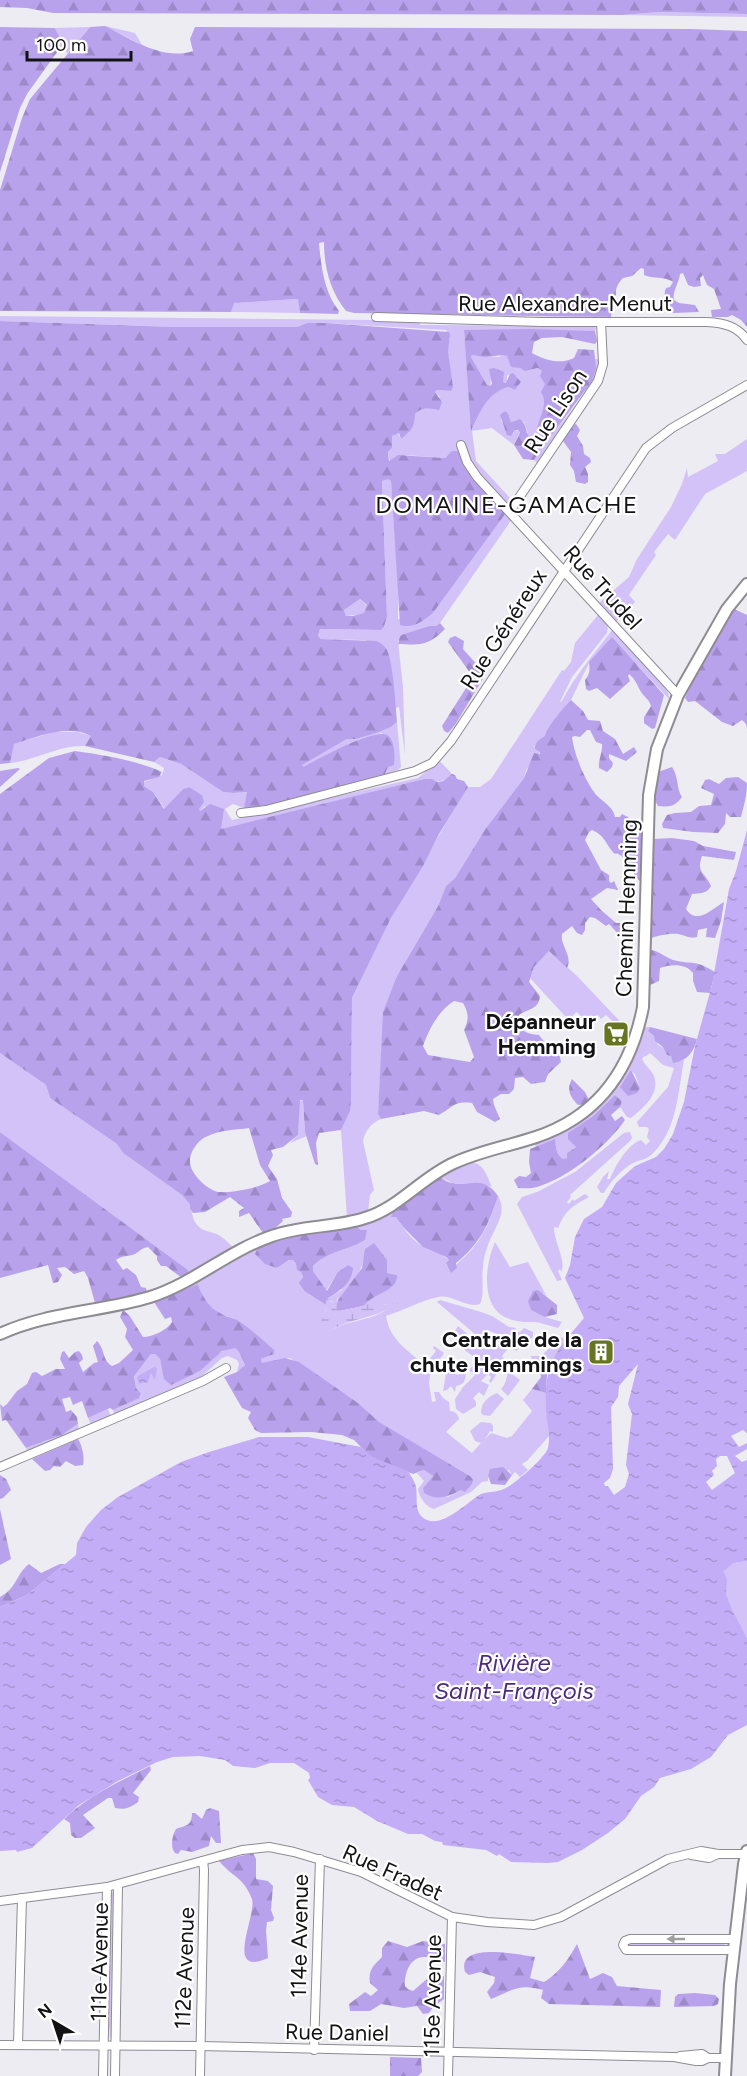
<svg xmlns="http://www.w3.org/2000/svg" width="747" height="2076" viewBox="0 0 747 2076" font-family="Figtree,sans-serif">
  <defs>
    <pattern id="forest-firs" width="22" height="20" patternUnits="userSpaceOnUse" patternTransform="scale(1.5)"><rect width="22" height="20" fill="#b9a2ec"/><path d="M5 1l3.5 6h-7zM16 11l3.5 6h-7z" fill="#9e8aca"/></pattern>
    <pattern id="wetland-marsh" width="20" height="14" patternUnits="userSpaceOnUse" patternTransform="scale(1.5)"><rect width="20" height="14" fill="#d2c2f8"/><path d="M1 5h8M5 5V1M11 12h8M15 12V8" fill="none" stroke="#b3a6d4"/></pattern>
    <pattern id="water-ripples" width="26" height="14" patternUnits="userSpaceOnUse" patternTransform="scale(1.5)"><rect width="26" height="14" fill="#c3adf7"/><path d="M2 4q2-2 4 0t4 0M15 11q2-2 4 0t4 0" fill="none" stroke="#a794d3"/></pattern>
  </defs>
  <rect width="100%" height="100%" fill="#edecf2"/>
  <g fill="#d2c2f8" fill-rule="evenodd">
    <polygon points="659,12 747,14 747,17 622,15"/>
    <polygon points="105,26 135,33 142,45"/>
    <polygon points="90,27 68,53 60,48 59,36 55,28"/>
    <polygon points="299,299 300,313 231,312 233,303"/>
    <polygon points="446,314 611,317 612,318"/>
    <path d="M0,316l374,4 46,2v3l176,1 -1,5 -131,-1 8,99c10,-19 13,-35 36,-42l7,3 6,-8 -8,-8h-3l-3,2v7l-4,-1v-5l-12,1 -1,8 -3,-1 -16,-28 1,-2 27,2 4,-3 4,2c5,11 19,17 31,12l4,3 3,13 -2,11 2,2 4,42c16,-22 48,-53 46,-80h4l-1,14 -5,11 -56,79 -3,-3 6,-11 -11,-12 -5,-15 -7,-2 -6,2 -3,-9 -3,-2 -4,9 3,6 9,8 2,-4 5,1 -6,14 -22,-17 -20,3 4,30 35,38 -4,4 -2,-1 -28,-29 -13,-22 -12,1 -7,6 -39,-3 -16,7 -2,-10 4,-4v-12l6,-3 3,6c10,-9 14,-12 14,-25l3,-4 11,-2 11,-11 -5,-5 2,-2 14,1c0,-13 -6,-42 -1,-52l-4,-9 -120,-7h-19l-10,4h-121l-176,-6z"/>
    <polygon points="747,439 747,471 705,494 675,540 668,534 654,552 656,555 629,595 635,602 616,622 599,603 629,577 637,559 671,507 682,484 687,468 688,477 718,461 715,454 725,454"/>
    <polygon points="388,478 391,481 398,584 398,619 433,613 506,513 512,519 440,623 436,626 404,634 398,641 403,687 405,755 399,707 396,708 391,667 366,640 321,639 318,636 320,629 381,630 384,627 387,616 382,481"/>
    <polygon points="360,599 367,606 364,614 346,616 344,610"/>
    <path d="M598,615l10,10 -1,8 -35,44 -12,25 2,-1c13,-26 33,-48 50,-71l52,57 4,6 2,7 -58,-62 -23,25 -18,37 -14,16 -12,20c-6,2 -8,6 -11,11l6,5 -1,2 -13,16 -2,8 -38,50 -31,50 -9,8 -8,20 -41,70 -16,85 -3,53 3,5c-10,4 -16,12 -18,22l11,49 -4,5 -2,17 -21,5 -6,-87 10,-29 1,-103 39,-80 70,-121 7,-10h12l11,-8 71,-109 2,1 7,-9 4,-19z"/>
    <polygon points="397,722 401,767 398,770 385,774 388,767 382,733 360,739 303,768 301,765 347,739 356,739 391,727"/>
    <path d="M54,732h23l15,4 -7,10c-26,-1 -49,14 -75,17l3,-19z"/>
    <path d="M160,757l21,7 42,28 10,1 15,-1 -4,16 -11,-4 -8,5 7,11 186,-42 21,-18 13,14c-14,12 -13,5 -28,5l-204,51 -15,-24 -5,5 -1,-1 3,-15 -13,-8 -6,2 -18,20 -12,-17 -9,-6v-4l18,-7 2,-7 -10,-6z"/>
    <polygon points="549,951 577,976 632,1034 621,1029 606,1015 601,1019 598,1015 585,1021 577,1012 571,1017 579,1029 564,1015 530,978 534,967"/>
    <path d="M646,1027h4l-2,4 6,5 4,9c8,3 13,9 15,17l11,-2c-6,32 -7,73 -34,96 -5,4 -11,4 -17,7 -11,6 -23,19 -29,30h-3l-4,-6 6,-10 6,-6 -2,8h3c5,-13 18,-35 31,-39l5,5 4,-4 -3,-4 2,-8 -2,-2h-8l-2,-5 31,-35 6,-19 -11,-3 -13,-12 -5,4 -1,-1 -2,3c3,6 8,10 11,15 9,19 -9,33 -22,44l-4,-1 -7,-10 2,-6 -7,-6 -22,21 -24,17 7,14 -9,6v5l-4,2c-7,-5 -7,-12 -8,-20l-19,7 -2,-5 63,-35c16,-15 29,-34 39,-54 4,-8 5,-18 10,-26zM631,1071l4,3 5,14 -20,-1z"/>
    <path d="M0,1053l46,32 4,13 67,46 6,9 59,42 9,9 -1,5c3,4 2,8 5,13 7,12 19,8 28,16 4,3 7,7 11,10l-52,30 6,-5v-3l-188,-138z"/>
    <polygon points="303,1100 305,1131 307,1136 290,1143 298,1135 299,1101"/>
    <path d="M630,1132l2,6 -2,3 -60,54 1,2 -4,5 2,2 4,-5 1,2 11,-7 4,3c-17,9 -24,14 -31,31l-4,-1c0,16 13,34 7,45l-1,-3 -2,2 4,9 -5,1 -40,-77 5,-7 15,-5 38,-20 49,-39z"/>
    <path d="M470,1162c14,1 17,14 22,25l-13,-4h-27l-13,-7z"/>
    <path d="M498,1196c11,18 -6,34 -11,52 -2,6 -4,12 -4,19 -2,12 2,26 -3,37 -14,5 -27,-10 -42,-7 -16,3 -35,14 -52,19 4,24 21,34 39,49l11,-14 -3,-3 1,-2 10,7 -4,6 11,13 7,3 6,-4 2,1c-1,9 -1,12 -10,14l-1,6 -4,-6 -4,4 -4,1 3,-17 -8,-7 -8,8 -1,8 3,19 4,-1 -2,-9h5l4,6 6,4 1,9c5,0 8,3 9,8l-13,13 26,21 9,-10 -6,-2 -5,-10 11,-9 10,1 2,3v6l-3,-1 -5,8 6,-6 16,5 5,-2 20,-25 -9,-11 9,-11 14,4 3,43 -22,25 -5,3 6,6 -8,7 -5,-5 -3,3 -3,-5 -21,6v5l-6,1 -11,10 -37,17c-8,-2 -15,-12 -16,-20l6,-8 -7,-8 7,-3 9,6 -10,12 25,9 13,-7 9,-14 -92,-54 -20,-19 -68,-45 -28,6 -1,-5 13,-5 -41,-36 -13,-4 -13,-10 -5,-9 -4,-11 -44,18v-2l105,-54 18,22 12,-8h4l8,12 8,23 9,4 8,6 -1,11 5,15c15,-10 36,-10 51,-18 6,-3 9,-7 16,-9l-33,2 3,-5 25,-14 5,-12 -10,-2 -2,-16 -22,3c0,11 -19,36 -29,42l-6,-2v-2l14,-8 -5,-17 -11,18 -13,-20v-5c13,-14 36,-16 52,-26l-4,-10 -5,-4 26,-9 12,-7c4,13 17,30 30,37 8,5 17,6 25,13l-3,4 6,8c5,-11 14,-15 21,-24 13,-16 19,-33 25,-52z"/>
    <path d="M495,1242l15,25 18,-5 19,35 -4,-4 2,24 17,5 -4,6c-8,-2 -16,-5 -23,-6 -9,0 -19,0 -28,-4 -27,-11 -22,-54 -12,-76z"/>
    <polygon points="440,1300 481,1312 492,1316 509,1327 516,1328 515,1331 520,1332 524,1328 533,1332 533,1337 516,1351 509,1347 502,1356 505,1360 491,1383 489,1381 491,1377 488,1374 481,1381 489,1385 484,1396 479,1392 473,1398 476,1402 476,1406 463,1414 456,1409 455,1399 463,1387 475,1375 469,1370 478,1360 454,1342 452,1336 458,1326 486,1350 499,1335 490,1331 482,1340 437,1302"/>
    <polygon points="561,1337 565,1340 550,1366 539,1361 541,1368 530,1356 541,1356"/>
    <polygon points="229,1348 235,1348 239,1352 245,1365 237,1372 239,1364 237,1360 228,1356 222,1358 200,1378 115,1415 113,1410 141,1396 136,1388 134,1375 151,1354 155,1354 160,1359 163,1372 171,1384 200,1371 217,1354"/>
    <path d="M520,1357l-12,14 12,9 -12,16 -7,-7c5,-5 6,-12 7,-19z"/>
    <path d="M497,1393l7,6 -14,17 -7,-1 -2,-2c0,-11 7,-16 16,-20z"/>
    <polygon points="108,1409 111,1416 91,1424 88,1418"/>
    <path d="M78,1424l1,6 -51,22 -2,-4c17,-6 37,-11 52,-24z"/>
    <path d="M747,1561v77c-7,-13 -18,-28 -21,-44 -1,-9 1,-14 -4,-23l12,-8z"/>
    <polygon points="113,1892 112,2038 110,2038 109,2024 111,1894"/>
    <polygon points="723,1942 725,1945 722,1946 631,1947 628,1945 629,1943"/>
  </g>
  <g fill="url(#forest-firs)" fill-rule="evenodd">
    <polygon points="0,0 747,0 747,14 659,12 622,15 53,13 27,8 0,7"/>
    <path d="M105,26c26,13 58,35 88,25l-3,-12 5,-12 496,2 56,2v296l-6,-7 -9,-5 -4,2h-16l-1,-7 10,-1 -7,-20 -7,-4 -4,-10 -3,3 1,8 -7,1 -6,-2 -5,-12 -3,1c-1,9 -8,18 -6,26l5,3 16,2 4,7 -26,1c-6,-7 -11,-16 -7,-25l4,-1 3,-5c-8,-6 -20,-3 -29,-7v-6l-3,-1 -9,8 -9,2c-5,5 -8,11 -7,17l-3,3 -2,19 -257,-4 -8,-2c-16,-20 -22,-44 -22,-69l-5,1c2,23 5,49 20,68l-1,3 -38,-1 -2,-14 -64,4 -3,9 -231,-1v-121l22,-72 8,-19 60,-72z"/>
    <polygon points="0,27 55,28 59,36 60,48 27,94 20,108 0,172"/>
    <path d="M0,321l176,6h121l10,-4h19l123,9 1,3 -2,17 5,35 -2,4 -14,-1 -2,2 7,10 -3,8c-9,-2 -18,-3 -24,4 0,13 -4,17 -14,25l-2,-6 -7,3v12l-4,4 1,9 9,-6 47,3 7,-7h6l10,17 38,45 -73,100c-10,8 -20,16 -33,12l-9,-144 -3,-2 -6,2 5,135 -3,11 -3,3 -61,-1 -2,7 3,3 55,2c5,2 8,4 11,9 6,13 9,56 10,72l-6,5 -15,6 -20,6h-9l-45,26 1,2c14,-7 70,-39 84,-32 8,4 8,22 7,30l-6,2 -3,7 -120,33 -21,1 3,-16 -14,1 -10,-1 -42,-28 -21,-7 -6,5 -69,-16 6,-10c-23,-12 -54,1 -77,8l-4,19 -10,1zM360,599l7,6 -3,8 -11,3h-7l-2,-6z"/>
    <path d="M529,329l66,2 2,10 -2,3 -33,-7 -20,1 -8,4 -2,11c13,7 28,12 42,5l4,-9 16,1 2,18 -4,13 -43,58 -6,-2 -6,-7c2,-14 12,-26 4,-38l4,-8 -5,-8 2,-5 -4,-3 -13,3 -5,-3 -9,-1 -4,-11 -4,-1 -18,2 -13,-2 -1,2 16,28 3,1 2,-2 -3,-15 5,-1 10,4 -1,10 3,1 4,-9 3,-1 8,9 -6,8 -7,-3c-22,7 -27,24 -37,44l-7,-101z"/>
    <path d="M505,411l3,2 3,9 9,-3c11,10 1,17 19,22l1,9 -6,10 -11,-1 -9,-14 6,-13 -2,-2h-3l-4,6 -4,-1 -7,-20z"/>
    <polygon points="576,424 580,430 577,436 583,446 584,454 590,458 591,462 585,467 588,474 588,482 585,484 576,482 574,471 570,465 571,452 563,441 563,437 573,425"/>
    <polygon points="734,609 747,615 747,729 746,724 742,720 733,726 722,722 695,701 688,702 685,698 699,667"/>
    <path d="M440,623l5,6c-17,17 -24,16 -47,15l2,-8 4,-2 26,-8h6z"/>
    <polygon points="455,636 464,641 463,649 480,668 485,666 487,672 455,725 448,733 444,731 442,726 473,677 448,642 450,638"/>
    <path d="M612,637l52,58 -9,33 -3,1 -8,-6v-6l7,-11c-2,-7 -6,-8 -10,-14 -4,-7 -5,-12 -12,-18l-1,2 2,5 -20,18 -13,-11 -8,3 -3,-2 -1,-9c5,-6 5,-10 4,-18z"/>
    <path d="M571,700l12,11 5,9 12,1 3,10 12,8 8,15 11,-7 3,5 -11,9 -17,-7v4l4,5 -1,4 -5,5 -8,-4c-1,-9 4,-16 3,-24l-6,-2 -6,-12h-3l-7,7 -5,-1 -3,1c2,17 12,41 22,55 6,9 19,13 21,25h5l2,-3 6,3 3,7 9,-3 3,5 -2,56c-9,-7 -11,-21 -21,-27 -6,-4 -3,2 -8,-4 -7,-9 -8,-16 -20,-21l-3,2 -4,8 16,30 8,5v6l2,2 3,-2 4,9 -11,-2 -16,11 10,11 15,13h6l8,8v7l-2,2 -6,-2 -13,-14 -3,2 -11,-8 -5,-1 -5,6v7l-3,5 -5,-2 -5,-7 -10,8c-2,12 11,21 5,34l-18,-17 -15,16 -5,15 11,14c-1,14 -13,13 -21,19 -2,15 7,19 20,20l10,13 10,5 2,9 -13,12 -3,8 -14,2 -8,-7 -8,1 -1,11 -5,5h-8l-8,5 1,6 6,14 -5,3 -18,-10 -5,-9c-19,-2 -18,4 -33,12l-15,-4 -43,8 -3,-5 5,-102 14,-36 41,-70 8,-20 9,-8 31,-50 38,-50 10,-25 6,1v-2l-5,-3c-1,-6 5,-11 10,-13 1,-8 19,-29 26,-36zM454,1001l9,2c6,11 6,16 1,27l10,27 -4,5 -42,-7 -5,-9c6,-17 16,-36 31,-45z"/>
    <path d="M75,751c28,4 61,9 87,21l-3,5 -15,4v5l9,6 11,17 19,-20 6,-2 13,8 2,7 -5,7 1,2 10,-7 14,5 -3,20 203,-50h8l6,3 5,-1 9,-7 3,1 2,4 7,2 4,6 -29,47 -16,32 -32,52 -39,80 -1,103 -1,10 -9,19 -22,3 -3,10 2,22 -3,-1 -10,-32 -2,-32h-3l-2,35 -15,12 -12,3 2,5 -5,11 9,13 5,19 10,14 -1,5 -9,2 1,2 -10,9 -10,3 -14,-20 -10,4v-6l5,-3 -14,-11 -25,15 -12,1 -3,-4v-5l-8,-9 -59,-42 -6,-9 -67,-46 -4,-13 -46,-32v-259l49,-36zM249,1128l11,37 10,16c-12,7 -36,12 -50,11 -11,0 -31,-19 -30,-31 0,-10 9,-22 18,-25 12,-6 27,-6 41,-8z"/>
    <path d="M672,767c7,10 4,21 10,30 -7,10 -13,10 -24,9 -7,-10 -2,-23 0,-34z"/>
    <polygon points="18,768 20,769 0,787 0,771"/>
    <path d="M738,777l9,6c0,11 -3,23 -6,34h-11l-4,-4 -1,11 -7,9 -25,-1 -30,-4 -1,-4 5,-9 8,-2 16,-1 8,-6 12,-1 3,-11 -13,-6 4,-8 4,-1 10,5 7,-6z"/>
    <path d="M672,838l22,3 9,5 33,6 -2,8 -32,-4c-6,17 3,16 9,30 -4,8 -11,7 -19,8l-6,15c11,17 27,-1 38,-7l-3,19 -6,17 -9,-1 1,-9 -9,2 -1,7c-8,2 -12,-2 -19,-3 -9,-1 -22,2 -29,5l4,-100z"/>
    <path d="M652,950c8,2 17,9 21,10 20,5 21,-1 42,12l-5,21 -13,-1 -4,-11v-8c-7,-10 -23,-9 -33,-5l-1,13 -9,4v-33z"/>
    <path d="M650,1027l47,12c-3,12 -9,22 -24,24l-2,-7 -4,-1 -4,-8 -8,-6 -1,-5 -6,-5z"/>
    <polygon points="631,1070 640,1088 637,1093 628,1096 620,1087"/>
    <path d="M572,1079l13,13 4,8 -2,4 -9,1c-8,-8 -12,-16 -6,-26z"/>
    <path d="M615,1095l7,6 -2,6 -9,8 4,6 7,-5 3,4c-18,26 -57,58 -88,67 -6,2 -13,1 -19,1l-4,-8 5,-4 7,1 5,-4 -2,-11 1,-13 25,-10c1,8 1,16 8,20l4,-1v-5l9,-6 -8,-8v-6l25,-17z"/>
    <path d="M0,1132l188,138v3l-6,5 -16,-12h-5l-4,-6v-4l-9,-9c-6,1 -8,4 -13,7 -7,3 -13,1 -19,6l7,10 4,-2 9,7 5,12 5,1 1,5 -52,10 -7,-25 -4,-7 -10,3 -9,-7 -8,1 5,7 -4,7 -5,1 -5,-18 -48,13z"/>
    <path d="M439,1176c4,3 9,7 13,7 19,3 32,-8 46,13 -9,28 -18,48 -42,67l1,5 -6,5 -5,-10 3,-3 -3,-3 -23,-10 -20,-20 -7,-10h-5l3,-7z"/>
    <path d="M356,1226l5,4h6l-2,10c-16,10 -39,12 -52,26v5l14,20 10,-18 11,-8 5,3c-1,15 -13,23 -25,30l-2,7c-10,-8 -21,-10 -27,-22l4,-6 -2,-5 -4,-2 -1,-6 -3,-4h-4l-12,8 -12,-4 -10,-10 4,-8 29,-10z"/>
    <path d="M374,1243l13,17v13l10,2c1,17 -25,18 -33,31l-25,5 -3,-4 2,-7 24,-32 3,-19z"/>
    <path d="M198,1284c4,12 10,23 22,29 5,4 12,4 17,7 14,9 25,19 37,30v4l-13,5 1,4 23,-5 14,4 59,41 21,19 91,54 3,4 -1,4 -7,8 -4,-2c-13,7 -24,11 -37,3l-1,-5 10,-12 -9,-6 -11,4 -28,-11 -14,-6 -17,-17 -12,-5 -31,-3 -50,1 -6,-3 -7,-12 3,-6 -9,-4 -18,-31 13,-5 8,-7 -6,-13 -4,-4 -13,3 -22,20 -29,14 -7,-6 -4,-20 -5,-5h-4l-17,22 2,12 5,6 -2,4 -26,12 -3,-2 -22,10 -6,-17 -9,4 -3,-8 -8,2 4,13 5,-2 6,7 1,7 -16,11 -36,13 -20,-28 -4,1 -2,-17 3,3 4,-3 10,-13 10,-7 5,-11 4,-1 6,4 14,-7h9l-5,-10 2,-7 2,-1 5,7 6,-6 4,-1 3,4 1,4 -4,4 4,9 11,-9 4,-1 -5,-16 4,-5c8,8 5,19 15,25l7,-3 14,-13 -8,-13 2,-8 -7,-12 3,-7 6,5 14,22c10,0 24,-7 29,-15l-1,-5 -6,2 -11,-17z"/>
    <polygon points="538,1290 557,1305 557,1314 545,1317 531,1310 528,1301 533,1291"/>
    <polygon points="542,1358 550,1366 547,1373 546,1393 532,1389 541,1377 539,1361"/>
    <path d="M78,1439c4,6 7,19 5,26l-8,1 -9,-5 -6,6 -6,-1 -4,4 -5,1 -13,-12z"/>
    <polygon points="503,1467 512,1475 505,1485 491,1484 488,1476 490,1469"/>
    <polygon points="0,1475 6,1479 11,1490 3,1498 0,1499"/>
    <polygon points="0,1509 11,1559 0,1565"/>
    <path d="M29,1564l12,9 19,-9h5l-38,31 -27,12v-10c18,-10 15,-22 29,-33z"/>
    <path d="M150,1766l1,4 -18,23 6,4 -1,5c-8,6 -13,8 -23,6l-3,-10h-4l-25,17 12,13 -14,10h-6l-4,-3 -1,-12 -6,-4c25,-24 55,-37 86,-53z"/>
    <path d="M210,1808l9,3 2,32h-5l-5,-7 -2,10 -17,6 -11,-2 -3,4 -3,-1c-5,-6 -3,-17 1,-24 10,-4 16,-3 16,-16h3l7,6 4,-9z"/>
    <path d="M253,1853l3,6v20l12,2 5,5 -2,24 3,8 -1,3 -6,1 -1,8 2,28c-45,20 -11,-43 -16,-59 -9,-23 -19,-21 -33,-38z"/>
    <path d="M388,1941l19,6 16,-6 22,3v18c-6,-1 -14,-5 -20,-5 -15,-1 -21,17 -20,29l3,3 5,2 15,-13 16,-2v23l-11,8 -4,6 -6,1 -6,-8 -13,2 -23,-4 -11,7h-20l-1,-7 16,-12 6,4 7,-6 -8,-7c-2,-13 3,-17 12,-26v-9z"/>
    <path d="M577,1944l13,35 13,-6 9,4 5,9 44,4 -1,17 -111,-3 -8,-6 2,-8c-24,-7 -30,0 -52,9l-4,-7 7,-9 1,-6 -15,-5 -11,3 -4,-3c-9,-31 55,-17 70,-15l-5,21 14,4c16,-10 24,-22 33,-38z"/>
    <polygon points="695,1993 715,1995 719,1999 718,2004 714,2006 674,2007 675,1997 678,1994"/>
    <polygon points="390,2057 421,2058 422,2072 418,2076 390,2076"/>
  </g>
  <path fill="url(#wetland-marsh)" d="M328,1298l3,4 7,-2 -2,7 4,4 30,-7 15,1 14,-4v2c-7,3 -14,8 -22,11 -15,5 -34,8 -47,17l-11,-8 6,-7 1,-15z"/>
  <g fill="url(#water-ripples)" fill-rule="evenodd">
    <path d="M747,830v603l-4,-3 -12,6 8,11 8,-4v6l-12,7 7,6 5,-2v101l-13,2 -11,8 4,8 -1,15 6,16 15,28v87l-19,10 -17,22 -20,12 -31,9 -6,9 -13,9 -16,23 -17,14 -26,17 -24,12 -10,1 -37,-1 -12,-8 -2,2 -11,-6 -43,-5 -1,-3 -7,-1 -13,-7h-14l-31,-13 -23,-14 -22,-2 -14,-8 -10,-17 2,-2 -1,-5 -15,-10h-24l-15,5 -22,-2 -8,-6 -25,-4 -27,1 -16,5 -39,19 -39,24 -47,43 -15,4 -1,-2 -16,1v-244l27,-12 49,-40 1,-12 9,-16 15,-17 17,-13 63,-35 28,-10 50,-15h49l37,7 16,3 11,10 36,14c3,5 7,11 8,16 2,12 -3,27 11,33 16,7 40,-17 52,-25 8,-4 13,-2 22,-5 10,-2 44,-32 47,-42 3,-13 -2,-28 -2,-41 -2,-45 11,-57 38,-89l-19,-40 5,-13 5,-28 9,-18 18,-12 14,-24 19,-17 21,-9 8,-8 9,-15 11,-32 11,-56 17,-61 17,-96 7,-18zM638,1364l-10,40 4,10 -6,51 3,9 -4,13 -11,8 -6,-9h-3l-1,-3 6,-5 3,-9 -2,-62 7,-10 1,-11zM720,1456h7l8,17 -23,17 -6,-8 8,-7 -2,-4 5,-5 -1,-7z"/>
    <polygon points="154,1367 157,1368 155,1380 151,1373 148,1382 139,1384 137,1378 138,1376"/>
  </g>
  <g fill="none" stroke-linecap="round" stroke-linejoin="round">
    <defs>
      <g id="street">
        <path d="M376,317l166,5h165c17,1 30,4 40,18"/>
        <polyline points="461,445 467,462 477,477 678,695"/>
        <polyline points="510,511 598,381 603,364 601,322"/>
        <polyline points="241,813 266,810 415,771 432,763 451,741 646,448 672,428 747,385"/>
        <polyline points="0,1467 203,1381 226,1368"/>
        <polyline points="691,1855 709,1858 718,1854"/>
        <polyline points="0,1901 107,1887 242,1850 269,1847 294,1852 361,1872 452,1917 487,1922 534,1925 561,1917 668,1859 701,1851 718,1854 747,1854"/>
        <polyline points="734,1950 626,1950 623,1945 625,1941 630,1939 735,1939"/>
        <polyline points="18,2044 22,1898"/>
        <polyline points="0,2045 200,2046 674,2057 696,2061 702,2061 708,2058 726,2058"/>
        <polyline points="314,2050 320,1859"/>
        <polyline points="680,2056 702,2054 708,2058"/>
        <polyline points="103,2076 107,1887"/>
        <polyline points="115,2076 118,1885"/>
        <polyline points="200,2076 204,1870 203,1861"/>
        <polyline points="448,2076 452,1917"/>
      </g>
      <g id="secondary">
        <path d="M0,1334c48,-22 100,-22 150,-37 44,-14 78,-46 122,-61 30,-11 63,-8 93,-18 34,-10 57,-41 89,-55 26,-12 55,-17 82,-26 63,-21 95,-68 107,-130l6,-212 8,-46 21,-54 49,-86 20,-25"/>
        <polyline points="725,2076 730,1984 744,1864 747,1851"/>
      </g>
    </defs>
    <use href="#street" stroke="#8e8c92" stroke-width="10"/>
    <use href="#secondary" stroke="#8e8c92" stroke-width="14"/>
    <use href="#street" stroke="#fff" stroke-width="8"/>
    <use href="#secondary" stroke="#fff" stroke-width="10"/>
  </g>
  <defs><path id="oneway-solid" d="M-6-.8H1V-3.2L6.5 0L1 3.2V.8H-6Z" transform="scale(1.5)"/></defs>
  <use fill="#a1a0a1" href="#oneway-solid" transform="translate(676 1939) rotate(180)"/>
  <defs>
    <symbol id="supermarket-square" viewBox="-11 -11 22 22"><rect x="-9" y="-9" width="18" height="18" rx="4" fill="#677420" stroke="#fff"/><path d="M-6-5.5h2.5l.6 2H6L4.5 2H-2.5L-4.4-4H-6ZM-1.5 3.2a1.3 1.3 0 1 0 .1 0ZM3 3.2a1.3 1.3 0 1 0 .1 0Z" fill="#fff"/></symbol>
    <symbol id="building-square" viewBox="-11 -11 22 22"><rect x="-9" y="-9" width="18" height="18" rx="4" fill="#677420" stroke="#fff"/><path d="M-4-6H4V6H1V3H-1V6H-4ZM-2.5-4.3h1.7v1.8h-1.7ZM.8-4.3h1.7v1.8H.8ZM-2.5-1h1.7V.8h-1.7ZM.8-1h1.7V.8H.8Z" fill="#fff"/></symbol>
  </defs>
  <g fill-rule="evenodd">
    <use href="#supermarket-square" x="601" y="1019" width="30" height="30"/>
    <use href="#building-square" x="586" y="1337" width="30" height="30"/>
  </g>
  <g text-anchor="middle" stroke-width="4.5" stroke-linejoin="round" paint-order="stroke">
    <g font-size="22" fill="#131214" stroke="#fff">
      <text x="565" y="311">Rue Alexandre-Menut</text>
      <text transform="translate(555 411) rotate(-57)" y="8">Rue Lison</text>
      <text transform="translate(603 587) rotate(48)" y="8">Rue Trudel</text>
      <text transform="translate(503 629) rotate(-57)" y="8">Rue Généreux</text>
      <text transform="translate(626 908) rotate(-88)" y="8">Chemin Hemming</text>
      <text transform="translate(393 1872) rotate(24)" y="8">Rue Fradet</text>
      <text transform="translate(299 1936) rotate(-89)" y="8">114e Avenue</text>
      <text transform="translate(99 1962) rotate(-89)" y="8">111e Avenue</text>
      <text transform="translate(184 1968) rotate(-88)" y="8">112e Avenue</text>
      <text transform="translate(432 1996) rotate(-89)" y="8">115e Avenue</text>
      <text transform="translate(337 2032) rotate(1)" y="8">Rue Daniel</text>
    </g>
    <g font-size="22" font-weight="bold" fill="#131214" stroke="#fff" text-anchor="end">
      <text x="596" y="1029">Dépanneur<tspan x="596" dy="25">Hemming</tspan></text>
      <text x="582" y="1347">Centrale de la<tspan x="582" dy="25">chute Hemmings</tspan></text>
    </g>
    <g font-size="24" letter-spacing="1.5" fill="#131214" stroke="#fff">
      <text x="507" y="513">DOMAINE-GAMACHE</text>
    </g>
    <g font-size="24" font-style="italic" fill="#4c2a7e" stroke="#fff">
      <text x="514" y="1671">Rivière<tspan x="514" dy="28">Saint-François</tspan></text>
    </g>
  </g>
  <g transform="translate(54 2022) rotate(321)" stroke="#ffffff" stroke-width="4.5" paint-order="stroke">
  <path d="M0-4.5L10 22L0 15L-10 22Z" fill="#131214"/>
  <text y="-9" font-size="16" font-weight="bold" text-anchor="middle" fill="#131214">N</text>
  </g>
  <path d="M27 51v9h104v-9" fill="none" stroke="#131214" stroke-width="3"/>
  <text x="36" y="51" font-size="18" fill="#131214" stroke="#ffffff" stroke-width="4.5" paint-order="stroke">100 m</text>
</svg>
